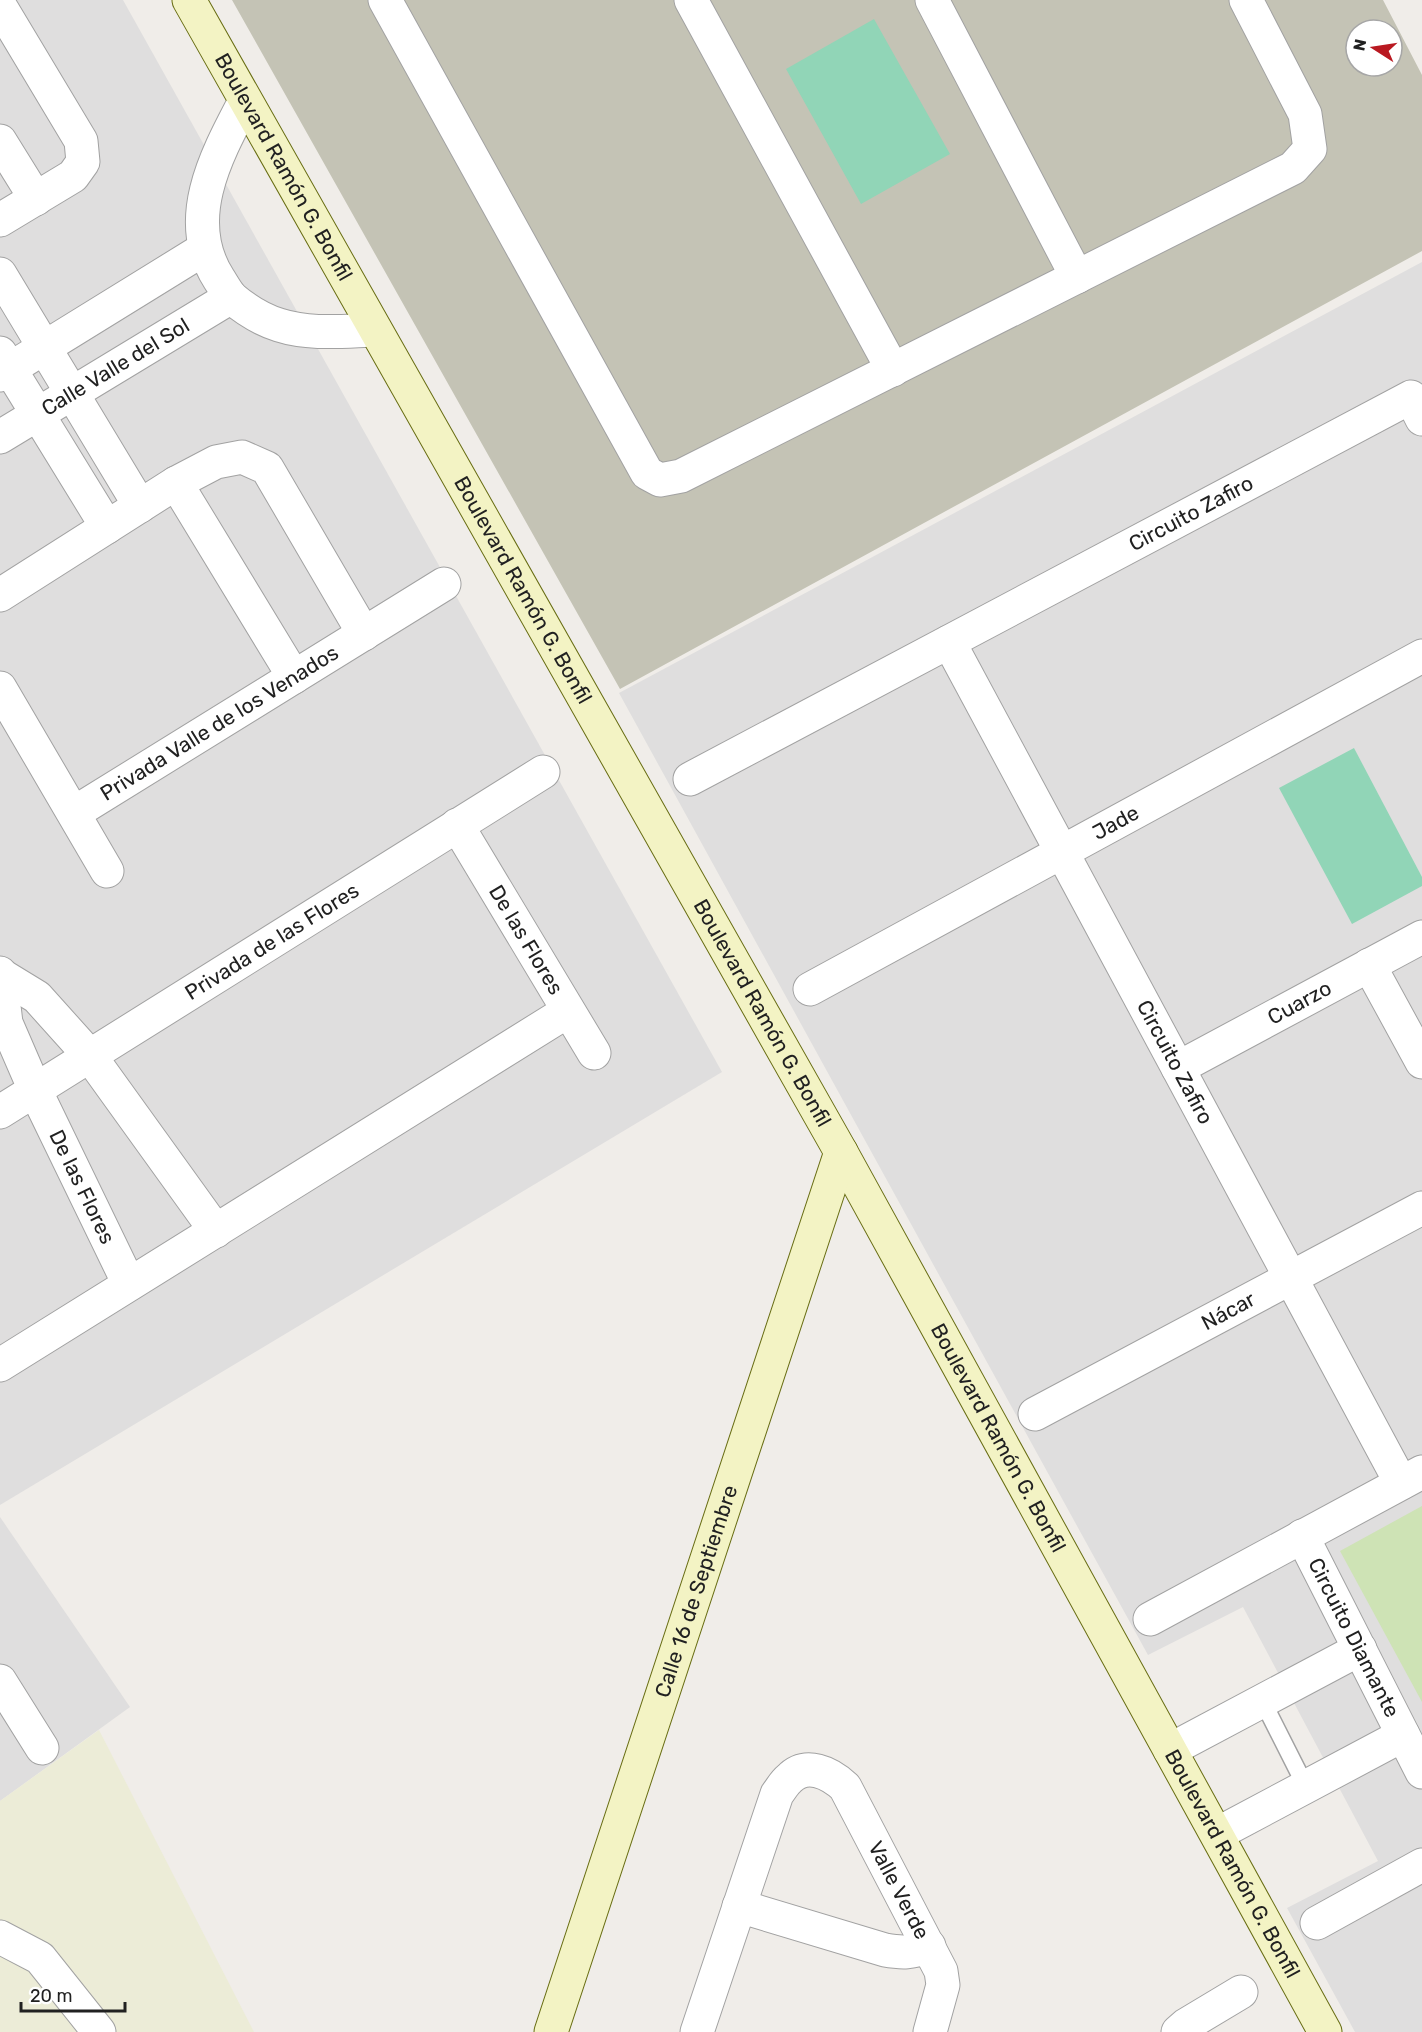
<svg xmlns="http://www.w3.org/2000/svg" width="1422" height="2032" viewBox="0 0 1422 2032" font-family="Rubik,sans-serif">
  <rect width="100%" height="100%" fill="#f0ede9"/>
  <g fill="#dfdede">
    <polygon points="0,0 123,0 722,1072 0,1505"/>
    <polygon points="1422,262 1422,2032 1355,2032 1287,1908 1378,1861 1243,1607 1148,1655 619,693"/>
    <polygon points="0,1517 130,1707 0,1801"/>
  </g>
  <path fill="#c4c3b5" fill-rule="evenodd" d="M232,0h1151l39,75v176l-802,438zM1356,30h36v36h-36z"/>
  <polygon fill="#ececd7" points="99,1730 254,2032 0,2032 0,1801"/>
  <polygon fill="#cee3b5" points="1422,1506 1422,1702 1340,1551"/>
  <g fill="#91d5b7">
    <polygon points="874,19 950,154 861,204 786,69"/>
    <polygon points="1354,748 1422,877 1422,886 1352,924 1279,788"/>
  </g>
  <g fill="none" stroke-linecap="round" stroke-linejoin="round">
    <defs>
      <polyline id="lane" points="1262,1700 1306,1787"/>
      <g id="street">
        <polyline points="385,0 647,473 660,480 681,476 1293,168 1310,149 1305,114 1246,0"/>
        <polyline points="691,0 893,370"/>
        <polyline points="932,0 1077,277"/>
        <polyline points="0,6 81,141 83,162 73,176 0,220"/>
        <path d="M245,101c-29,55 -64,119 -26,178 4,6 8,14 13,19 13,11 31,22 47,27 31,10 64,6 96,5"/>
        <polyline points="0,141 36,199"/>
        <polyline points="0,274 140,506"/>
        <polyline points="0,353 107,527"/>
        <polyline points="0,375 204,249"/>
        <path id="s1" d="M0,437l231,-140"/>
        <polyline points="176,483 294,677"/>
        <polyline points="0,595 176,483 216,462 242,457 267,468 364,634"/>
        <path id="s2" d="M949,642l452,841"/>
        <polyline points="0,688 107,871"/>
        <path id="s3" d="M690,779l721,-382 11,22"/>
        <path id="s4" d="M74,813l370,-229"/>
        <path id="s5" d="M457,825l137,228"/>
        <polyline points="1369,965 1422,1062"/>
        <path id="s6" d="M0,973l6,50 29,67 94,194"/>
        <polyline points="1,975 37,997 90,1056 216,1231"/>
        <path id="s7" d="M810,989l612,-333"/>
        <path id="s8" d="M1178,1068l244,-131"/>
        <path id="s9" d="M0,1112l543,-340"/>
        <polyline points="0,1365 568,1011"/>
        <path id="s10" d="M1035,1414l387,-206"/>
        <path id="s11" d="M1302,1536l120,236"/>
        <polyline points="1150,1619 1422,1472"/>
        <polyline points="0,1681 42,1748"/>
        <polyline points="1170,1750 1360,1649"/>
        <polyline points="1217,1834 1403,1735"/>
        <path d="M739,1906l146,44c17,3 28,3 44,-4"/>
        <polyline points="1317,1923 1422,1865"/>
        <polyline points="0,1937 40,1958 99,2032"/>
        <path id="s12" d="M697,2032l80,-238c4,-5 7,-11 12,-15 17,-18 41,-6 56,8l96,184 2,14 -13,47"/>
        <polyline points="1178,2032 1186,2025 1241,1992"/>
      </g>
      <g id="secondary">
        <path id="s13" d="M189,0l652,1152 484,880"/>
        <path id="s14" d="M551,2032l290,-880"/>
      </g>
    </defs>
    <use href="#lane" stroke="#a2a2a2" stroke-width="19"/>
    <use href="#street" stroke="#a2a2a2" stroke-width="35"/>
    <use href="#secondary" stroke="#686d13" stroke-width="35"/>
    <use href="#lane" stroke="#fff" stroke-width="16"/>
    <use href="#street" stroke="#fff" stroke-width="33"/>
    <use href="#secondary" stroke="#f3f3c4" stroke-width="33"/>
  </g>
  <g text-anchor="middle" stroke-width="4.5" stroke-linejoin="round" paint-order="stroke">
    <g font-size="21" fill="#212121" stroke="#fff">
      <text dy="7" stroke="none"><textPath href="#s13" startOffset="192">Boulevard Ramón G. Bonfil</textPath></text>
      <text dy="7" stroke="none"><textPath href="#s1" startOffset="135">Calle Valle del Sol</textPath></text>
      <text dy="7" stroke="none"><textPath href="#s3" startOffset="567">Circuito Zafiro</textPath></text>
      <text dy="7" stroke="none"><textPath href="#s13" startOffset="678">Boulevard Ramón G. Bonfil</textPath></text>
      <text dy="7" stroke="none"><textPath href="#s4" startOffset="171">Privada Valle de los Venados</textPath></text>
      <text dy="7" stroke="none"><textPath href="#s7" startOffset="348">Jade</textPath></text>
      <text dy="7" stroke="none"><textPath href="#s5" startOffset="134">De las Flores</textPath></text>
      <text dy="7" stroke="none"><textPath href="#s9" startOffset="321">Privada de las Flores</textPath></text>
      <text dy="7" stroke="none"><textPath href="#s8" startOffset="138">Cuarzo</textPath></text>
      <text dy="7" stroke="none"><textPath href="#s13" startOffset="1164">Boulevard Ramón G. Bonfil</textPath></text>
      <text dy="7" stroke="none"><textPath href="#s2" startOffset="477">Circuito Zafiro</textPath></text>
      <text dy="7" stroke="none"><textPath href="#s6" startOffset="231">De las Flores</textPath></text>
      <text dy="7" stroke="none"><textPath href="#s10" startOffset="219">Nácar</textPath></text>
      <text dy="7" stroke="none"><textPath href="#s13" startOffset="1650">Boulevard Ramón G. Bonfil</textPath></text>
      <text dy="7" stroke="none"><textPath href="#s14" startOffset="464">Calle 16 de Septiembre</textPath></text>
      <text dy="7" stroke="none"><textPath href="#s11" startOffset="114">Circuito Diamante</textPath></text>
      <text dy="7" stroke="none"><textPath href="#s13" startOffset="2136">Boulevard Ramón G. Bonfil</textPath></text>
      <text dy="7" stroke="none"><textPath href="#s12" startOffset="450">Valle Verde</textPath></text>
    </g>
  </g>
  <g transform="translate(1374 48) rotate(282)"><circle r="28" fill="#ffffff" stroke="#a6a6a6" stroke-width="1.5"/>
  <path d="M0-4.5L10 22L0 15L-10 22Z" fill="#b91921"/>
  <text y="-9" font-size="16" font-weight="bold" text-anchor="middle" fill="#212121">N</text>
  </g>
  <path d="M21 2002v9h104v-9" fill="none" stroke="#212121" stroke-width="3"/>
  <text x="30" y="2002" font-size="18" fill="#212121" stroke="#ffffff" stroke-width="4.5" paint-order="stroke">20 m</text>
</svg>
